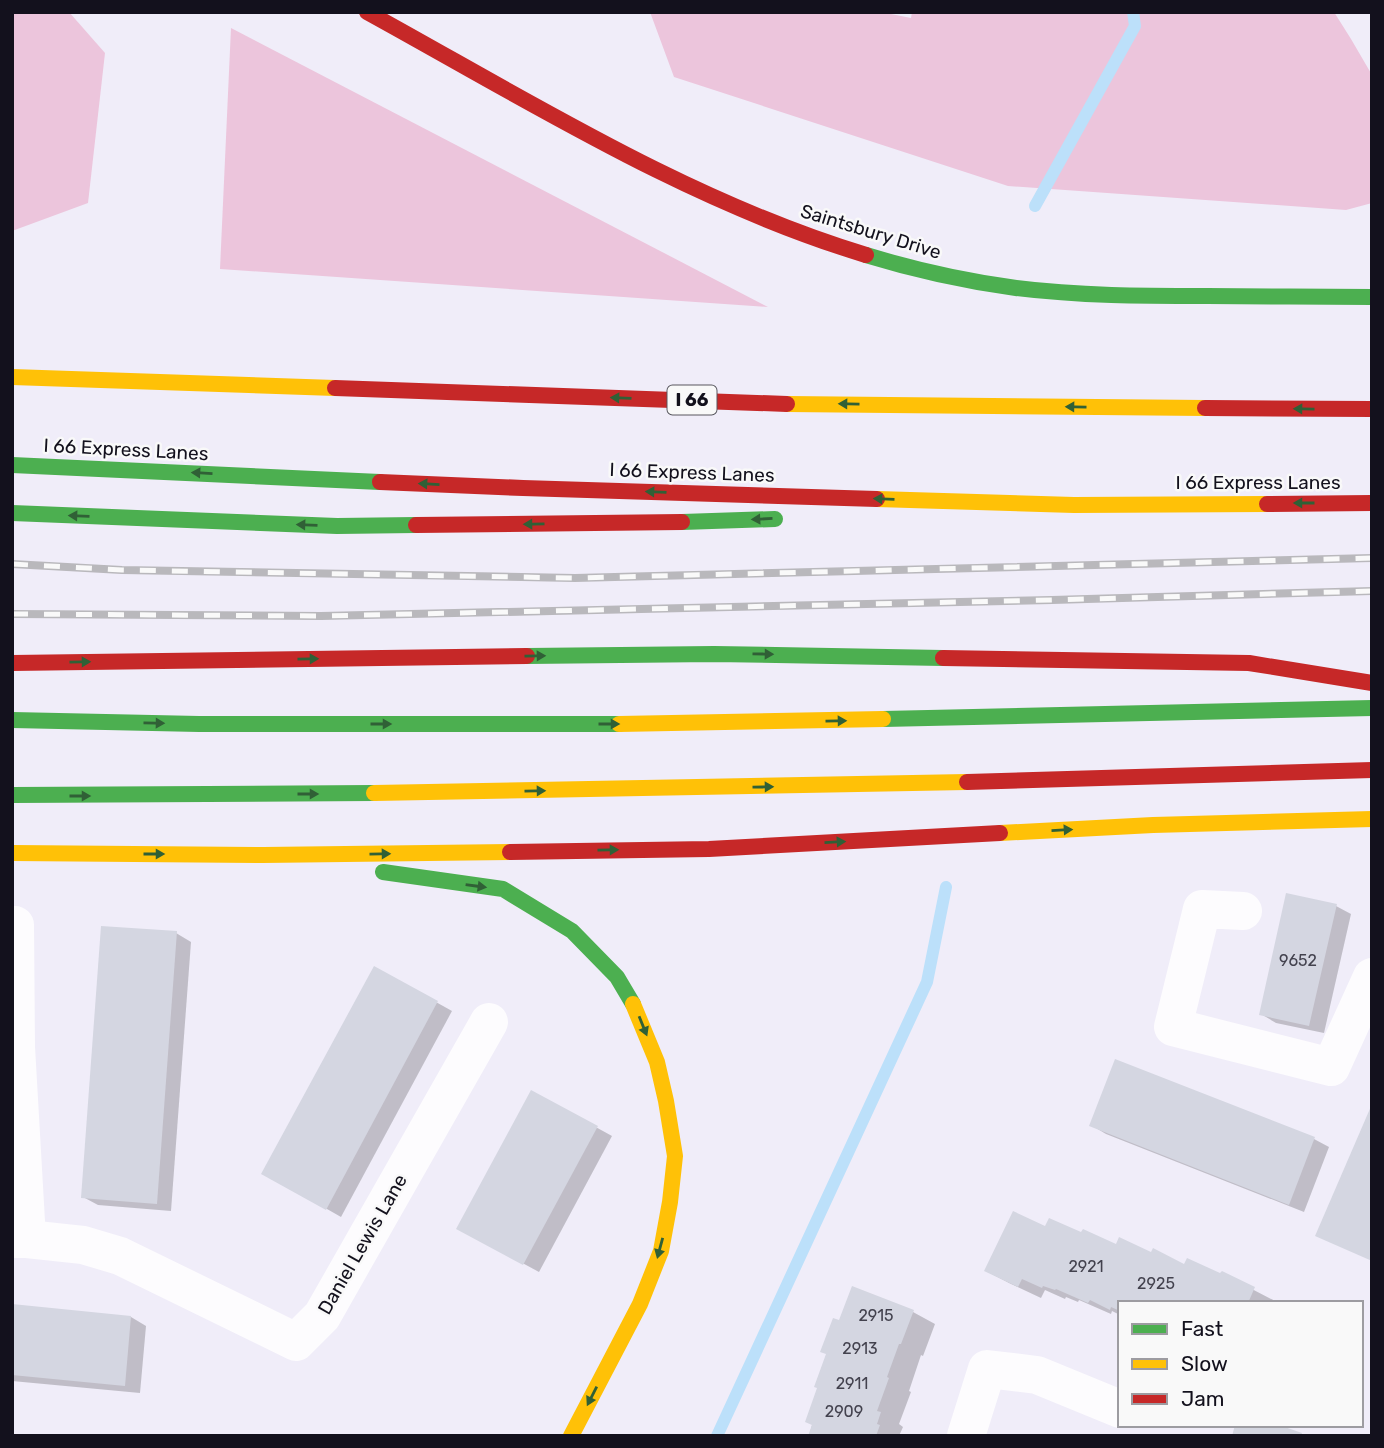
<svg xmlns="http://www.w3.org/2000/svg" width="1384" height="1448" viewBox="0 0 1384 1448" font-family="Rubik,sans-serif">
  <rect width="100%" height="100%" fill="#f0edf9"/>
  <g fill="#ecc5dc">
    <polygon points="12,12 69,12 105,53 88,203 12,231"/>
    <polygon points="650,12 881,12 911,18 912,12 1334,12 1351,39 1372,75 1372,203 1346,210 1008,186 674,77"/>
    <polygon points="231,28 768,307 220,269"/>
  </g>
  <g fill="#0003">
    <polygon points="1336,906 1351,914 1324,1033 1276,1023 1261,1014"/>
    <polygon points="176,933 191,942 171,1211 98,1205 83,1197"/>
    <polygon points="375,968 452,1011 341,1217 264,1173"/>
    <polygon points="532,1092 612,1136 539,1272 458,1228"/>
    <polygon points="1091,1125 1314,1139 1329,1147 1304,1212 1106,1134"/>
    <polygon points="1046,1228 1117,1246 1221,1276 1223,1274 1277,1302 1120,1303 1120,1315 1112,1311 1111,1314 1079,1300 1078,1302 1066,1297 1065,1299 1045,1290 1041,1298 1009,1283 986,1271"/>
    <polygon points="12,1306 131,1317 146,1326 140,1393 12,1381"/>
    <polygon points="913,1312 935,1324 923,1356 921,1355 909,1391 911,1392 899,1424 903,1427 899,1436 809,1436 840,1322"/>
  </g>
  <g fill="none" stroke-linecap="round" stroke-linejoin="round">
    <g stroke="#bce0fa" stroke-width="12">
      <polyline points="1035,206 1135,26 1133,12"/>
      <polyline points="717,1436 927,982 946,887"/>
    </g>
  </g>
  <g fill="#d4d6e1">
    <polygon points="1286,893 1337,904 1309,1026 1259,1015"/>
    <polygon points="101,926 177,931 157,1204 81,1198"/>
    <polygon points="374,966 438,1001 326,1210 261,1174"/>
    <polygon points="1115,1059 1315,1137 1289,1205 1089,1126"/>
    <polygon points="531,1090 598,1126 523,1265 456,1229"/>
    <polygon points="1372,1104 1372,1261 1315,1236"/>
    <polygon points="1013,1211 1045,1226 1049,1218 1081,1232 1083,1229 1116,1244 1119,1237 1151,1252 1153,1248 1184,1264 1187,1258 1220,1273 1222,1271 1255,1287 1248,1303 1120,1303 1120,1311 1111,1307 1110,1310 1090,1300 1088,1303 1056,1289 1055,1290 1043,1286 1042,1288 1022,1279 1018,1287 984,1271"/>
    <polygon points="852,1286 914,1310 901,1344 899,1344 887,1377 889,1378 877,1411 881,1412 877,1424 880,1425 876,1436 808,1436 812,1425 805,1422 817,1388 814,1387 826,1354 820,1352 833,1318 839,1320"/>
    <polygon points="12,1304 131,1316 125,1386 12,1375"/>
    <polygon points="1235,1425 1279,1425 1302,1433 1301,1436 1232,1436"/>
  </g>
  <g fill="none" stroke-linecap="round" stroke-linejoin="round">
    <g stroke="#fdfcfe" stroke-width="38">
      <polyline points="1243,911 1202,909 1173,1027 1331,1067 1372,977"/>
      <polyline points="15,925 16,1047 27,1239"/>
      <polyline points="12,1239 27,1239 83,1245 120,1256 296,1342 322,1316 489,1022"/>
      <polyline points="966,1436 987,1369 1037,1375 1120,1409"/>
    </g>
    <g stroke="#4caf50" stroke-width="16">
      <path d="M866,255c49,15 99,26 150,33 63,8 128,8 191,8 55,0 110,1 165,1"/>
      <polyline points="12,465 380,482"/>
      <polyline points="12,513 337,526 416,525"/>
      <polyline points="682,522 775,519"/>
      <polyline points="527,656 714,654 943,658"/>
      <polyline points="883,719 1372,708"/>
      <polyline points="12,720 199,724 619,724"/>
      <polyline points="12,795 374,793"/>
      <polyline points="383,872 503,889 572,931 617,977 633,1004"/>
    </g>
    <g stroke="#ffc107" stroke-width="16">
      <polyline points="12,377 335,388"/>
      <polyline points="787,404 1205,408"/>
      <polyline points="877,499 1074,505 1267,504"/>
      <polyline points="619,724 883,719"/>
      <polyline points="374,793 967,782"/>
      <polyline points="1000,833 1153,825 1372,819"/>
      <polyline points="12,853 263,855 510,852"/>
      <polyline points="571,1436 640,1304 661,1251 670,1202 675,1156 666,1101 657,1062 633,1004"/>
    </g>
    <g stroke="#c62828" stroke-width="16">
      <path d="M367,12c162,89 321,189 499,243"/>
      <polyline points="335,388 787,404"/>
      <polyline points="1205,408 1372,409"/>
      <polyline points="380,482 523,488 877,499"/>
      <polyline points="1267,504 1372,503"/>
      <polyline points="416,525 682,522"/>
      <polyline points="943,658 1249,663 1372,683"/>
      <polyline points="12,663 527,656"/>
      <polyline points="967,782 1372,770"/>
      <polyline points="510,852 709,849 1000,833"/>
    </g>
    <defs>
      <g id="rail">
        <polyline points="12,564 122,570 575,578 1372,558"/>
        <polyline points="12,614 321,616 1052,600 1372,591"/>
      </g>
    </defs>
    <use href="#rail" stroke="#b9b8bc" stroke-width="8"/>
    <use href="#rail" stroke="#f9f9f9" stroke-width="5" stroke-dasharray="16" stroke-linecap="butt"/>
  </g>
  <defs><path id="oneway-solid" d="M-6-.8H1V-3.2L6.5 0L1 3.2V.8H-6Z" transform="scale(1.75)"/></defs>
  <g fill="#306036">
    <use href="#oneway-solid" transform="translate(621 398) rotate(-178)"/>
    <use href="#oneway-solid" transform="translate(849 404) rotate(-179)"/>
    <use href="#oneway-solid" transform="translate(1076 407) rotate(-179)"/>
    <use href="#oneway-solid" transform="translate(1304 409) rotate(-179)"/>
    <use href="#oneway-solid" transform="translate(202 473) rotate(-177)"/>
    <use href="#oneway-solid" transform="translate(429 484) rotate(-177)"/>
    <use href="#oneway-solid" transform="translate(656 492) rotate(-178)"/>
    <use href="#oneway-solid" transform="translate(884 499) rotate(-178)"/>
    <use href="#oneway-solid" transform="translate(1304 503) rotate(180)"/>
    <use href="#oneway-solid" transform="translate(79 516) rotate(-178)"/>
    <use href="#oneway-solid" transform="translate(762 519) rotate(177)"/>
    <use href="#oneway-solid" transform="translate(534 524) rotate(179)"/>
    <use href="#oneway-solid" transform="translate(307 525) rotate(-178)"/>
    <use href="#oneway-solid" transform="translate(763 654) rotate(1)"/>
    <use href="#oneway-solid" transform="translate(535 656) rotate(-1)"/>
    <use href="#oneway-solid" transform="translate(308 659) rotate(-1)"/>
    <use href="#oneway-solid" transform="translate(80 662) rotate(-1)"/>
    <use href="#oneway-solid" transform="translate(836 721) rotate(-1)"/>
    <use href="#oneway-solid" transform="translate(154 723) rotate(1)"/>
    <use href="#oneway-solid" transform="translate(381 724)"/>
    <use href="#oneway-solid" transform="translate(609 724)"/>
    <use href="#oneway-solid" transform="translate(763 787) rotate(-1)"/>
    <use href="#oneway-solid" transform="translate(535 791) rotate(-1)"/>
    <use href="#oneway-solid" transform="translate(308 794)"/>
    <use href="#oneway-solid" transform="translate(80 796)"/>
    <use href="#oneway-solid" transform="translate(1062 830) rotate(-3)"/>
    <use href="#oneway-solid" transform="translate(835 842) rotate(-3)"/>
    <use href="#oneway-solid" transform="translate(608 850) rotate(-1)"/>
    <use href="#oneway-solid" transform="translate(154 854)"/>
    <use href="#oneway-solid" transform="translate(380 854) rotate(-1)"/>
    <use href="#oneway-solid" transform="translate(476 886) rotate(8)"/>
    <use href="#oneway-solid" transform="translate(643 1026) rotate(68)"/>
    <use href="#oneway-solid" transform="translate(660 1248) rotate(105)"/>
    <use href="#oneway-solid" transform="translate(592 1396) rotate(117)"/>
  </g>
  <g text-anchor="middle" stroke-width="5" stroke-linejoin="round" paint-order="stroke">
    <g font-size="16" fill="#43424e">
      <text x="1298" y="966">9652</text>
      <text x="1086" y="1272">2921</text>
      <text x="1156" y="1289">2925</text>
      <text x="876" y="1321">2915</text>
      <text x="860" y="1354">2913</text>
      <text x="852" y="1389">2911</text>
      <text x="844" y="1417">2909</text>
    </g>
    <rect fill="#f9f9f9" stroke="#58575f" stroke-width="2" x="667.5" y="385.5" width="49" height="29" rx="5"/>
    <g font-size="18" font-weight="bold" fill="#13111d">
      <text x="692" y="406">I 66</text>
    </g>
    <g font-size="19" fill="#13111d" stroke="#f9f9f9">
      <text transform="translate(871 231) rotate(17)" y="7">Saintsbury Drive</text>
      <text transform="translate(126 449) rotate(3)" y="7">I 66 Express Lanes</text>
      <text transform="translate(692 472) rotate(2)" y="7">I 66 Express Lanes</text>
      <text x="1258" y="489">I 66 Express Lanes</text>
      <text transform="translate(362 1244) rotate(-60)" y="7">Daniel Lewis Lane</text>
    </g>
  </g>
  <rect width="1384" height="1448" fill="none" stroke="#13111d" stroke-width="28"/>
  <rect x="1118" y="1301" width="245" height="126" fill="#f9f9f9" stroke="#9d9ca1" stroke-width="2"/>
  <rect x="1132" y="1324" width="35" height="10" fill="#4caf50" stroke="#9d9ca1" stroke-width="2"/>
  <text x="1181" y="1336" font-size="21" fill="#13111d">Fast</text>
  <rect x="1132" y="1359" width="35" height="10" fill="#ffc107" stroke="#9d9ca1" stroke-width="2"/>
  <text x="1181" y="1371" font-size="21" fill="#13111d">Slow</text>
  <rect x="1132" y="1394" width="35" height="10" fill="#c62828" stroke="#9d9ca1" stroke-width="2"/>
  <text x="1181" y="1406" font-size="21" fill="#13111d">Jam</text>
</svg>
